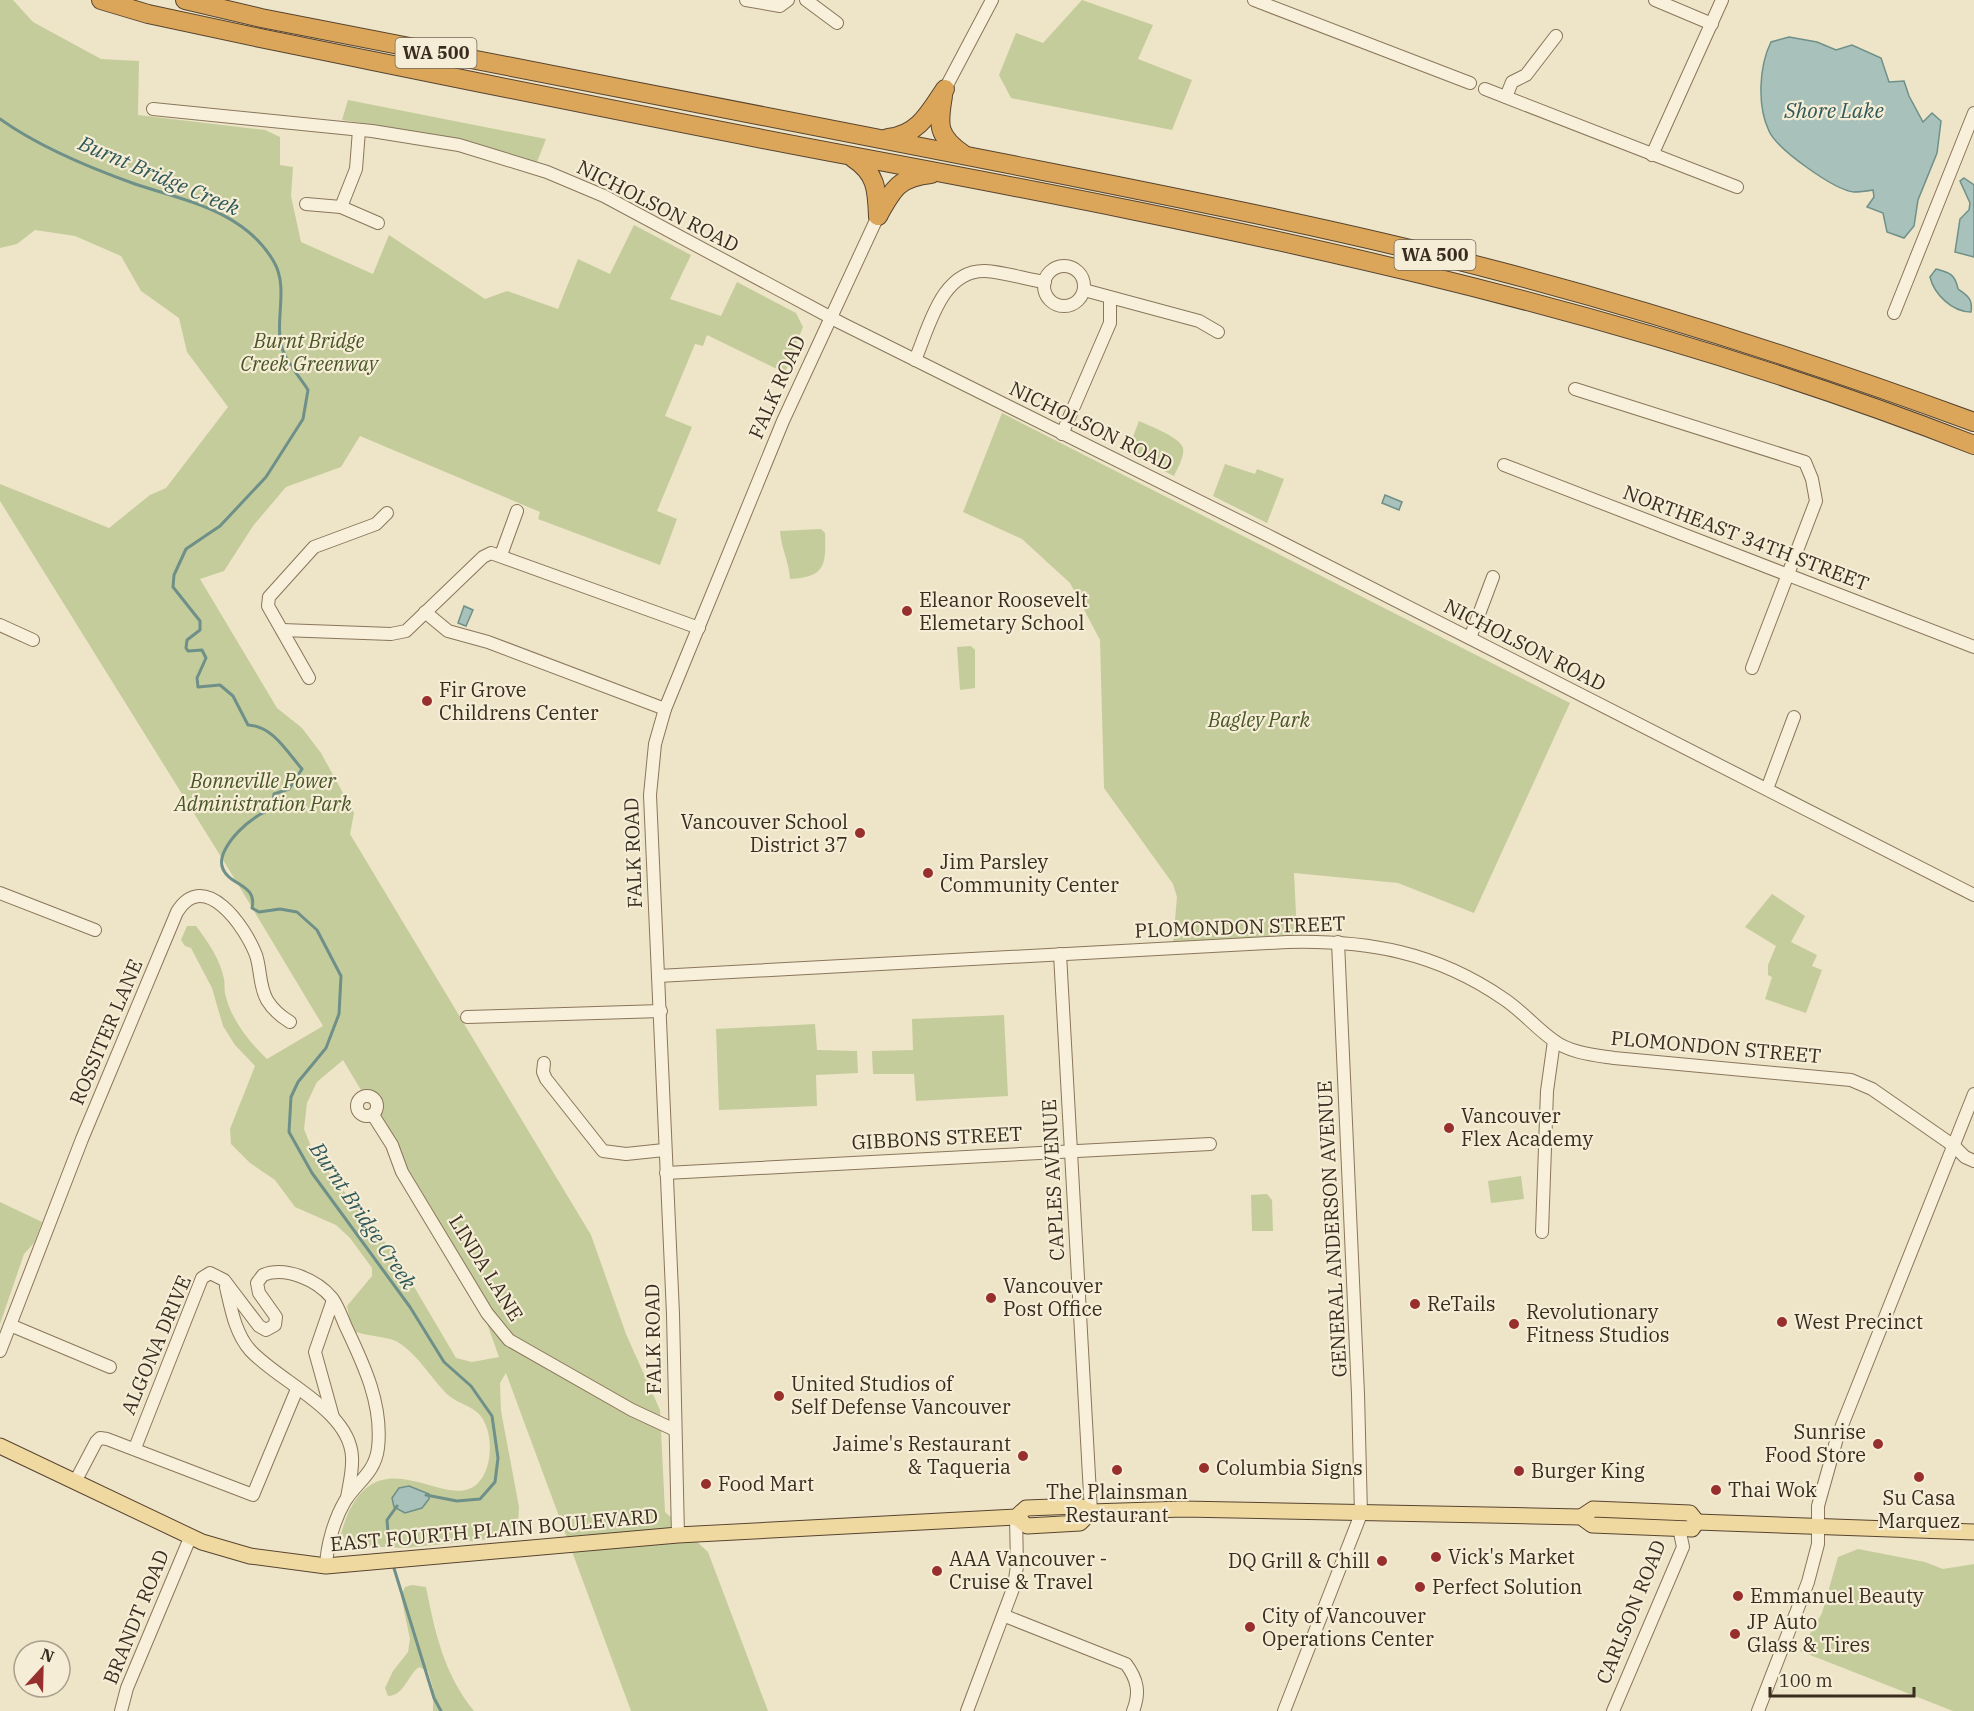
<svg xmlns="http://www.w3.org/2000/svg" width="1974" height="1711" viewBox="0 0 1974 1711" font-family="'IBM Plex Serif',serif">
  <rect width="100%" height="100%" fill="#eee4c7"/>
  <g fill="#c5cc9b" fill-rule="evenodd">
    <path d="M0,0h13l20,22 68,37 38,2 -1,54 127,15 15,7v28l13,2 -2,29 10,46 72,32 16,-39 96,64 22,-8 51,18 20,-50 32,15 24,-49 57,30 -21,44 51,17 16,-34 59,31 7,14 -18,46 -78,-38 -4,11 -8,-2 -30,72 27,11 -35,84 20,8 -17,46 -122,-46 2,-7 -180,-76 -19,31 -55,20 -33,39 -29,45 -24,8 77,129 25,20 19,25 33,60 -4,21 241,401 35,99 34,76 5,102 43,40 60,159h-137l-125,-338 -6,10 1,28 18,96 -1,20 -9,10 -103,11 -55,-2 -10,-12c3,-10 6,-21 12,-30 36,-59 94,7 124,-20 17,-15 17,-56 1,-71 -9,-8 -23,-11 -31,-19 -17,-17 -30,-41 -51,-53 -8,-4 -29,-5 -40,-9l-6,-12 -3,-14 25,-30v-8l-22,-30 -14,-13 -41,-18 -20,-27 -25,-17 -19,-19 -1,-15 25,-63 -20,-21 -12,-19 -11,-38 -21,-40 -6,-2 -4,-6 6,-14h9c12,16 24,33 28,53 1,5 0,9 1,14 5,25 24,49 42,66l56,-33 -87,-145 -236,-380v-17l109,44 41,-33 16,-7 62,-81 -41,-55 -8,-34 -38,-27 -20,-35 -46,-20 -40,-6 -18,14 -17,4zM343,1060l124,207 32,90 -27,5 -16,-4 -60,-102 -82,-102 -10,-25 3,-26 10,-21z"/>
    <polygon points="1082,0 1153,25 1138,59 1192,80 1172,130 1011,98 999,75 1016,33 1043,43"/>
    <path d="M348,100l198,39 -9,23c-64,-21 -128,-32 -195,-42z"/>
    <polygon points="1002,413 1570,703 1474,913 1398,883 1294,873 1297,934 1173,943 1177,897 1173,884 1104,788 1100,640 1070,583 1022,539 963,512"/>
    <path d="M1139,421c10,5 40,15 44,27 2,8 -6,21 -9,28l-47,-24z"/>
    <polygon points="1225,464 1255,474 1257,469 1284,479 1267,523 1213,496"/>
    <path d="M821,529l4,4c1,32 1,44 -35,46 -1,-18 -9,-31 -10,-48z"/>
    <polygon points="971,646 975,650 975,688 960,690 957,647"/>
    <polygon points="1772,894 1805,916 1791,942 1817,955 1812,966 1822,970 1806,1013 1765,999 1772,977 1768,975 1768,965 1776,946 1745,927"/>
    <polygon points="1004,1015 1008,1096 916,1101 914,1074 873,1074 872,1051 913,1050 912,1019"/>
    <polygon points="815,1024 817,1050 857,1051 858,1073 816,1075 817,1106 719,1110 716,1029"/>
    <polygon points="1521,1176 1524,1199 1491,1203 1488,1181"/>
    <polygon points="1267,1194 1272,1200 1273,1231 1252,1231 1251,1195"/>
    <polygon points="0,1202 42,1222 34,1243 24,1254 0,1324"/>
    <polygon points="1858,1549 1925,1562 1943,1569 1974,1564 1974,1711 1953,1711 1800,1651 1822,1613 1838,1557"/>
    <path d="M412,1585l14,2c9,46 18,87 48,124h-41v-23l-5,-17 -9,-4c-12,9 -15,29 -31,29l-3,-8 8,-17 15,-19 2,-13 -9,-43 4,-9z"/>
  </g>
  <g fill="#a8c2bb" stroke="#6e9089" stroke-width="1.5">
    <path d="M1789,37l28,5 19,8 16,-5 29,13 8,24 15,-1 5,15 14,26 9,-9 9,8 -4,32 -19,47 -4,26 -10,12 -17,-6 -4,-19 -16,-6 7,-10 -1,-7c-6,1 -13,2 -19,2 -20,-2 -77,-43 -85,-61 -12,-25 -10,-65 2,-89z"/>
    <polygon points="1964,178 1974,185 1974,257 1955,252 1960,219 1969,210 1970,203 1960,181"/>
    <path d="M1936,269c14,4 19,5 22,20 10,7 15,10 13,23 -19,0 -37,-18 -41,-35z"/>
    <polygon points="1385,495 1402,502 1399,510 1382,503"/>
    <polygon points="464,606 473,610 466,626 458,623"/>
    <polygon points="409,1486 429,1494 429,1499 422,1508 405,1513 394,1507 392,1498 399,1488"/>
  </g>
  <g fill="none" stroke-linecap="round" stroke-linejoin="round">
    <g stroke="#6e9089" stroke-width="3">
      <path d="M0,119c39,28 90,49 135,65 51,17 110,27 139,78 15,26 0,59 8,86 4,14 18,29 26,42l-5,29 -37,58 -46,49 -34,23 -12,26 -1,12 27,34v9l-13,10 -1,8 2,3 14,-1 4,8 -9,20 1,9 22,-2 13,11 15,29c25,1 39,27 54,44l-13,20 -15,5 -2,16c-18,2 -55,37 -50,56 5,20 36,17 30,42l7,4 21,-3 17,3 20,18 24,46 -2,38 -13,34 -28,34 -7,15 -2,35 23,41 98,134 34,55 27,24 21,30 6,42 -3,24 -15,17 -23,2 -31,-6"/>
      <polyline points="389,1545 387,1520 397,1506"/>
      <polyline points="393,1565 434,1698 441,1711"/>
    </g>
    <defs>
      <g id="minor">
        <polyline points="746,0 780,6 788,0"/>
        <polyline points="806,0 837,23"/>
        <polyline points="1254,0 1470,83"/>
        <polyline points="1655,0 1712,24"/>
        <polyline points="945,89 992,0"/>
        <polyline points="1485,89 1737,187"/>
        <polyline points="1506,97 1512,82 1526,75 1556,36"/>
        <polyline points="153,109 372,131 459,145 547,172 604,196 841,323 1273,538 1974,895"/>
        <polyline points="1652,155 1722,0"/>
        <polyline points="306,204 341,207 378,223"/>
        <polyline points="341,207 356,169 359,130"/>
        <circle cx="1064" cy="286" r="20"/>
        <polyline points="1084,290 1199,321 1218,332"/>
        <polyline points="1894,313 1974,113"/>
        <path d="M915,360c14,-32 26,-90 70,-89 19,1 40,8 60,11"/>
        <polyline points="1575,389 1805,462 1812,479 1816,501 1752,668"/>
        <polyline points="1062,434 1110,323 1110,298"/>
        <polyline points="1504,465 1974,647"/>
        <polyline points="501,555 517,511"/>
        <polyline points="425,612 448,631 488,642 665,709"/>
        <polyline points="0,625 33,640"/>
        <polyline points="282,630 391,634 406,631 483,557 491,553 699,628"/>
        <polyline points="1470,638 1493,577"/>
        <polyline points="309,678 268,606 269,597 314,547 376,524 387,513"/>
        <polyline points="1767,789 1794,717"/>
        <polyline points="0,893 95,930"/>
        <polyline points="1060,954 1091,1512"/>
        <path d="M658,976l629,-34c81,-2 149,10 217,57 18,12 32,29 49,41 17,13 41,15 61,18l237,22 21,9 82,57 11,11 9,4"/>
        <polyline points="467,1017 661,1011"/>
        <polyline points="544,1063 543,1072 546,1079 603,1151 626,1154 664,1150"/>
        <circle cx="367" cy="1106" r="10"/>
        <polyline points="373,1115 392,1145 402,1172 487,1313 509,1340 632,1410 675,1430"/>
        <polyline points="666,1173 1210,1144"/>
        <polyline points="1542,1232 1547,1091 1554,1041"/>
        <path d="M226,1287c5,21 9,46 24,63 29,32 100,60 102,107 1,14 -3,28 -5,41"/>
        <polyline points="10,1325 110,1367"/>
        <path d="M0,1351l82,-212 95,-227c27,-44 68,14 79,43 5,15 3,31 11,45 6,10 13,16 23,22"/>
        <polyline points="333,1417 315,1352 333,1300"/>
        <path d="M135,1448l67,-170 8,-5 14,7 35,46 7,4 9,-5 1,-8 -17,-24 -2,-10 6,-8c23,-9 54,5 69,23 6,8 10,20 14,29 18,38 37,78 32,121 -3,25 -21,34 -33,53 -11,19 -18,44 -19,65"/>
        <polyline points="75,1482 96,1442 100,1438 107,1439 253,1495 297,1389"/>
        <polyline points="678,1535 673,1314 650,795 655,744 665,709 783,421 878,216"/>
        <path d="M1005,1616l121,48c12,16 14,29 7,47"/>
        <polyline points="121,1711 127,1688 190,1538"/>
        <polyline points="967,1711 1014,1586 1017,1566 1016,1517"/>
        <polyline points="1284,1711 1361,1514 1358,1394 1338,942"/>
        <polyline points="1613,1711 1683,1547 1679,1528"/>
        <polyline points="1758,1711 1808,1582 1818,1544 1818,1506 1837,1438 1974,1094"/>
      </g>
      <g id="major">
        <polyline points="0,1446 202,1542 250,1556 326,1566 678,1535 1016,1517 1026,1508 1079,1506 1091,1512 1183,1509 1533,1516 1581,1517 1592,1525 1692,1529 1697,1522 1974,1532"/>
        <polyline points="1016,1517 1027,1526 1080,1523 1091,1512"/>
        <polyline points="1581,1517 1593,1509 1690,1513 1697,1522"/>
      </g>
      <g id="highway">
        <path d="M101,0l47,14 112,24c197,40 394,81 592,118 380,71 760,147 1122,289"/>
        <path d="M185,0l76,18c249,49 498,97 747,146 165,33 331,65 494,108 160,42 317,93 472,150"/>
        <path d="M943,96c-5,29 -6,40 20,58"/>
        <path d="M888,138c30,-3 41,-25 57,-49"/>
        <path d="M853,158c23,15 24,31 25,58"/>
        <path d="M878,216c15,-27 21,-39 53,-42"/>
      </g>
    </defs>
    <use href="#minor" stroke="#89765c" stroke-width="14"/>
    <use href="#major" stroke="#574430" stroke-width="17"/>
    <use href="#highway" stroke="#574430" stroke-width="20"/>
    <use href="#minor" stroke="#f8f0da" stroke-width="12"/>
    <use href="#major" stroke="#f0d9a0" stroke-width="15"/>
    <use href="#highway" stroke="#dba65a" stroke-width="18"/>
  </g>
  <g fill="#97302d" stroke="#f5edd6" stroke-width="2">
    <circle cx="907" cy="611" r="6"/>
    <circle cx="427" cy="701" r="6"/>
    <circle cx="860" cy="833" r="6"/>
    <circle cx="928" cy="873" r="6"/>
    <circle cx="1449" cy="1128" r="6"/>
    <circle cx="991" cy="1298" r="6"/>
    <circle cx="1415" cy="1304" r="6"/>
    <circle cx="1782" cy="1322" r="6"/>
    <circle cx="1514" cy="1324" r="6"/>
    <circle cx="779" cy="1396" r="6"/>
    <circle cx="1878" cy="1444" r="6"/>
    <circle cx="1023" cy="1456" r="6"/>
    <circle cx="1204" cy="1468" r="6"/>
    <circle cx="1117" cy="1470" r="6"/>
    <circle cx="1519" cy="1471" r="6"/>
    <circle cx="1919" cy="1477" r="6"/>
    <circle cx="706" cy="1484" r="6"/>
    <circle cx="1716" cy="1490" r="6"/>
    <circle cx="1436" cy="1557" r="6"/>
    <circle cx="1382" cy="1561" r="6"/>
    <circle cx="937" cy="1571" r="6"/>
    <circle cx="1420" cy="1587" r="6"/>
    <circle cx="1738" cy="1596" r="6"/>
    <circle cx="1250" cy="1627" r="6"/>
    <circle cx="1735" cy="1634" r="6"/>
  </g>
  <g text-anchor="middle" stroke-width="4.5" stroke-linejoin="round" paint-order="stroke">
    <g fill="#f5edd6" stroke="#726757" stroke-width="1.5">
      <rect x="395.5" y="38" width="81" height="30" rx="4.5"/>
      <rect x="1394.5" y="240" width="81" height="30" rx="4.5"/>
    </g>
    <g font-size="18" font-weight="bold" fill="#3a2d20">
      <text x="436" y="59">WA 500</text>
      <text x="1435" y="261">WA 500</text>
    </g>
    <g font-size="20" fill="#3a2d20" stroke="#f5edd6">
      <text transform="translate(658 206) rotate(27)" y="7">NICHOLSON ROAD</text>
      <text transform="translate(777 387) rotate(-66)" y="7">FALK ROAD</text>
      <text transform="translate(1091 426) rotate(26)" y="7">NICHOLSON ROAD</text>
      <text transform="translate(1746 538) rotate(21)" y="7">NORTHEAST 34TH STREET</text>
      <text transform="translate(1525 645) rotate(27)" y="7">NICHOLSON ROAD</text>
      <text transform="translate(633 853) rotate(-92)" y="7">FALK ROAD</text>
      <text transform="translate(1240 927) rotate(-2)" y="7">PLOMONDON STREET</text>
      <text transform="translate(106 1032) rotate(-67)" y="7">ROSSITER LANE</text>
      <text transform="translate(1716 1047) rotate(5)" y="7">PLOMONDON STREET</text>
      <text transform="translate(937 1138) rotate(-3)" y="7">GIBBONS STREET</text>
      <text transform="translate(1053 1180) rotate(-93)" y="7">CAPLES AVENUE</text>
      <text transform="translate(1332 1229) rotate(-93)" y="7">GENERAL ANDERSON AVENUE</text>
      <text transform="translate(486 1268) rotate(58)" y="7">LINDA LANE</text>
      <text transform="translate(653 1339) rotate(-91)" y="7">FALK ROAD</text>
      <text transform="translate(156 1345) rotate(-67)" y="7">ALGONA DRIVE</text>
      <text transform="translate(494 1530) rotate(-5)" y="7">EAST FOURTH PLAIN BOULEVARD</text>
      <text transform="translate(1631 1612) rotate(-68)" y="7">CARLSON ROAD</text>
      <text transform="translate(136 1617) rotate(-68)" y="7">BRANDT ROAD</text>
    </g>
    <g font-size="20" font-style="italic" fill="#485627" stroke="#f5edd6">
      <text x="309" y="348">Burnt Bridge<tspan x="309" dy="23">Creek Greenway</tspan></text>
      <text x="1259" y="727">Bagley Park</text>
      <text x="263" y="788">Bonneville Power<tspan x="263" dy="23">Administration Park</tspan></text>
    </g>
    <g font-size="20" fill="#3a2d20" stroke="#f5edd6" text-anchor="start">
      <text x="919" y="607">Eleanor Roosevelt<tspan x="919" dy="23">Elemetary School</tspan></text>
      <text x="439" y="697">Fir Grove<tspan x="439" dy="23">Childrens Center</tspan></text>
      <text x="848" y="829" text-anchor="end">Vancouver School<tspan x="848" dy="23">District 37</tspan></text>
      <text x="940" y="869">Jim Parsley<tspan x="940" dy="23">Community Center</tspan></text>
      <text x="1461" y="1123">Vancouver<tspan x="1461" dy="23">Flex Academy</tspan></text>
      <text x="1003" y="1293">Vancouver<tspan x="1003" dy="23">Post Office</tspan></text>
      <text x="1427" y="1311">ReTails</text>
      <text x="1526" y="1319">Revolutionary<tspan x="1526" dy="23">Fitness Studios</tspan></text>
      <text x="1794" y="1329">West Precinct</text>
      <text x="791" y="1391">United Studios of<tspan x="791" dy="23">Self Defense Vancouver</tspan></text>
      <text x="1866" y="1439" text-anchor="end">Sunrise<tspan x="1866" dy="23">Food Store</tspan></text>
      <text x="1011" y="1451" text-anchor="end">Jaime's Restaurant<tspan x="1011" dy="23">&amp; Taqueria</tspan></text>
      <text x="1216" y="1475">Columbia Signs</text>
      <text x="1531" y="1478">Burger King</text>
      <text x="718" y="1491">Food Mart</text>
      <text x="1728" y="1497">Thai Wok</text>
      <text x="1117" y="1499" text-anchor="middle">The Plainsman<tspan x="1117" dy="23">Restaurant</tspan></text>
      <text x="1919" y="1505" text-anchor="middle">Su Casa<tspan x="1919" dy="23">Marquez</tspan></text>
      <text x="1448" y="1564">Vick's Market</text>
      <text x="949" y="1566">AAA Vancouver -<tspan x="949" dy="23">Cruise &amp; Travel</tspan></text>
      <text x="1370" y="1568" text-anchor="end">DQ Grill &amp; Chill</text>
      <text x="1432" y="1594">Perfect Solution</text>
      <text x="1750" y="1603">Emmanuel Beauty</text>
      <text x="1262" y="1623">City of Vancouver<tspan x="1262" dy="23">Operations Center</tspan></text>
      <text x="1747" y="1629">JP Auto<tspan x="1747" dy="23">Glass &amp; Tires</tspan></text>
    </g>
    <g font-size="21" font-style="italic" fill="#2f5958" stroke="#f5edd6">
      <text x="1834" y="118">Shore Lake</text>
      <text transform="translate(159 176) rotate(23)" y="7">Burnt Bridge Creek</text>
      <text transform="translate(363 1216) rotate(56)" y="7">Burnt Bridge Creek</text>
    </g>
  </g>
  <g transform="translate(42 1669) rotate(22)"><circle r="28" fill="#f5edd6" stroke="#aaa08d" stroke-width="1.5"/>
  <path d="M0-4.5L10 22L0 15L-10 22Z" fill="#97302d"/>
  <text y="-9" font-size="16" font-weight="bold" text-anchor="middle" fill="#3a2d20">N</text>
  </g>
  <path d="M1770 1687v9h144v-9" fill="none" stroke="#3a2d20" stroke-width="3"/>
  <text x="1779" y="1687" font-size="18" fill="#3a2d20" stroke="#f5edd6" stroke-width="4.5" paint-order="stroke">100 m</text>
</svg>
